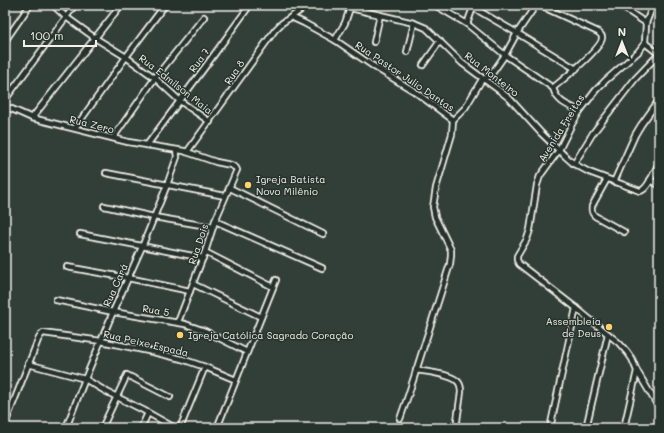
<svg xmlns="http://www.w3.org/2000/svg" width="664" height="433" viewBox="0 0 664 433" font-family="Mali,sans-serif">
  <rect width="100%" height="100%" fill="#323e38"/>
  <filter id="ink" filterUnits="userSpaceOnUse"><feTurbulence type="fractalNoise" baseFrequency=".025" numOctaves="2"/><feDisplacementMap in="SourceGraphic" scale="8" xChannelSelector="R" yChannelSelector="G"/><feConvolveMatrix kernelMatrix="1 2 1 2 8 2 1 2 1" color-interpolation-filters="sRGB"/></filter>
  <g filter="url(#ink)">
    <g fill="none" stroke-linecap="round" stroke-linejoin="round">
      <defs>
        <g id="minor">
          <polyline points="53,5 66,17 95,38 126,57 155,78 180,101 210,122"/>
          <path d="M338,5l76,18 12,5 36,35 38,28 10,8 31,34 24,23 9,8 15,8 51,19c9,-2 14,-20 19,-28"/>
          <path d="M435,5l32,19 38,31 48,33c4,14 14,17 27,23"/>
          <polyline points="465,5 474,8 517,33 576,69"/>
          <path d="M539,5l59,27c2,2 4,3 4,5 2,10 -41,44 -49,51"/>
          <polyline points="619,5 646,23"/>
          <polyline points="653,5 646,23 645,43 638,52 605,81 596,90 580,111 572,124 559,150 540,176 537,185 530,230 527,239 517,256 517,260 519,264 576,308 619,343 627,352 632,359 637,371 659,408"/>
          <polyline points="291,17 301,10 304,5"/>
          <polyline points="467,24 474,5"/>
          <polyline points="335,40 345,23 350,8"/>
          <polyline points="5,41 30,5"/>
          <polyline points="374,42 380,15"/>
          <polyline points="645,43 659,54"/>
          <polyline points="407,52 414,23"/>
          <polyline points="423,65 440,41"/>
          <polyline points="5,100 75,5"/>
          <polyline points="5,106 32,118 128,142 184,151 216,162 231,165 236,168 237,170 236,172 215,221 205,252 178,322"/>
          <polyline points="32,118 121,5"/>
          <polyline points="453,120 465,108 481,81 491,75 505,55 517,33 536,5"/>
          <polyline points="75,128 126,57 165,5"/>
          <polyline points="113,138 155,78 204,17"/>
          <polyline points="147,145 208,63 250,5"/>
          <polyline points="187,152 275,30 282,23 291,17 304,23 335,40 373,66 414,91 453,120 452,134 436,188 433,207 435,217 451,250 451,255 450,264 409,393 400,419"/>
          <polyline points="574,164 593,133 635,79 659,54"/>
          <polyline points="106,173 225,196"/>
          <path d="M607,179l-15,27c-1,5 0,7 3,10l29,16"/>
          <polyline points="650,180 659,185"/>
          <polyline points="614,182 635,135 641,125 659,100"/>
          <polyline points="230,188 323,234"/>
          <polyline points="104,206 154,217 213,227"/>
          <polyline points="215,221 322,268"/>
          <polyline points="80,234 203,258"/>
          <polyline points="205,252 273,287"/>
          <polyline points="67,267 128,278 190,291"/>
          <polyline points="193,284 261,317"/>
          <polyline points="56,300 113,312 185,324 205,331 247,352"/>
          <polyline points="28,364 85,379 107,392 143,410 175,428"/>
          <path d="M416,370c11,2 37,4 43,13 2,3 2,6 2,9l-5,36"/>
          <polyline points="5,424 38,340 41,335 43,333 101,341 153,352 182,359 205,367 236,380"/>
          <polyline points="66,428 85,379 113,312 142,247 167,185 177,157 176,150"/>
          <polyline points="102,428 127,375 170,397"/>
          <polyline points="141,428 148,413"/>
          <polyline points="180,428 205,367"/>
          <polyline points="217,428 276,280"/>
          <polyline points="550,428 576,308"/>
          <polyline points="586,428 608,334"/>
          <polyline points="624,428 637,371"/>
        </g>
      </defs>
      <use href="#minor" stroke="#f4f1e8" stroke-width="8"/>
      <use href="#minor" stroke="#26332d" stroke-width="4.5"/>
    </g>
  </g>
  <g fill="#ffd166" stroke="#26332d" stroke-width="1.5">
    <circle cx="248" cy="185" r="4"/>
    <circle cx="609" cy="327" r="4"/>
    <circle cx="180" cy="335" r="4"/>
  </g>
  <g text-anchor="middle" stroke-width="3" stroke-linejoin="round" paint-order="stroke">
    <g font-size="10" fill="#f4f1e8" stroke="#26332d">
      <text transform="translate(199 60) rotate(-54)" y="4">Rua 7</text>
      <text transform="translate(234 72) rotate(-56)" y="4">Rua 8</text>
      <text transform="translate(492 74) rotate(38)" y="4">Rua Monteiro</text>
      <text transform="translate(405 76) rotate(34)" y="4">Rua Pastor Julio Dantas</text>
      <text transform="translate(176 84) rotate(38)" y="4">Rua Edmilson Maia</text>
      <text transform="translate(92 124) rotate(14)" y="4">Rua Zero</text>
      <text transform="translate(561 128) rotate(-58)" y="4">Avenida Freitas</text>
      <text transform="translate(198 244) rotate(-71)" y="4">Rua Dois</text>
      <text transform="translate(115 285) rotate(-66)" y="4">Rua Cará</text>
      <text transform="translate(156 310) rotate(9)" y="4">Rua 5</text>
      <text transform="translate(146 343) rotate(13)" y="4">Rua Peixe Espada</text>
    </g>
    <g font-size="10" fill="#f4f1e8" stroke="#26332d" text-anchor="start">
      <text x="256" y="183">Igreja Batista<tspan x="256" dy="12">Novo Milênio</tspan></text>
      <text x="601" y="325" text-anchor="end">Assembleia<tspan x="601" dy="12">de Deus</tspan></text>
      <text x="188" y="339">Igreja Católica Sagrado Coração</text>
    </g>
  </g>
  <rect width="664" height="433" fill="none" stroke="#26332d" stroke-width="20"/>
  <rect x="10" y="10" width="644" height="413" fill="none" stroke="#f4f1e8" stroke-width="1.5" filter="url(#ink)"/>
  <g transform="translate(622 42)" stroke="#26332d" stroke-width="3" paint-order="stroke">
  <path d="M0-3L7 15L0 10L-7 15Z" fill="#f4f1e8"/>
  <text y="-6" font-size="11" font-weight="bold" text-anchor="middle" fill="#f4f1e8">N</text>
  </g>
  <path d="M24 40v6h72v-6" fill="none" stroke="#f4f1e8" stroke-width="2"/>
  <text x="30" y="40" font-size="12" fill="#f4f1e8" stroke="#26332d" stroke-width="3" paint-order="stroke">100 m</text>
</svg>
